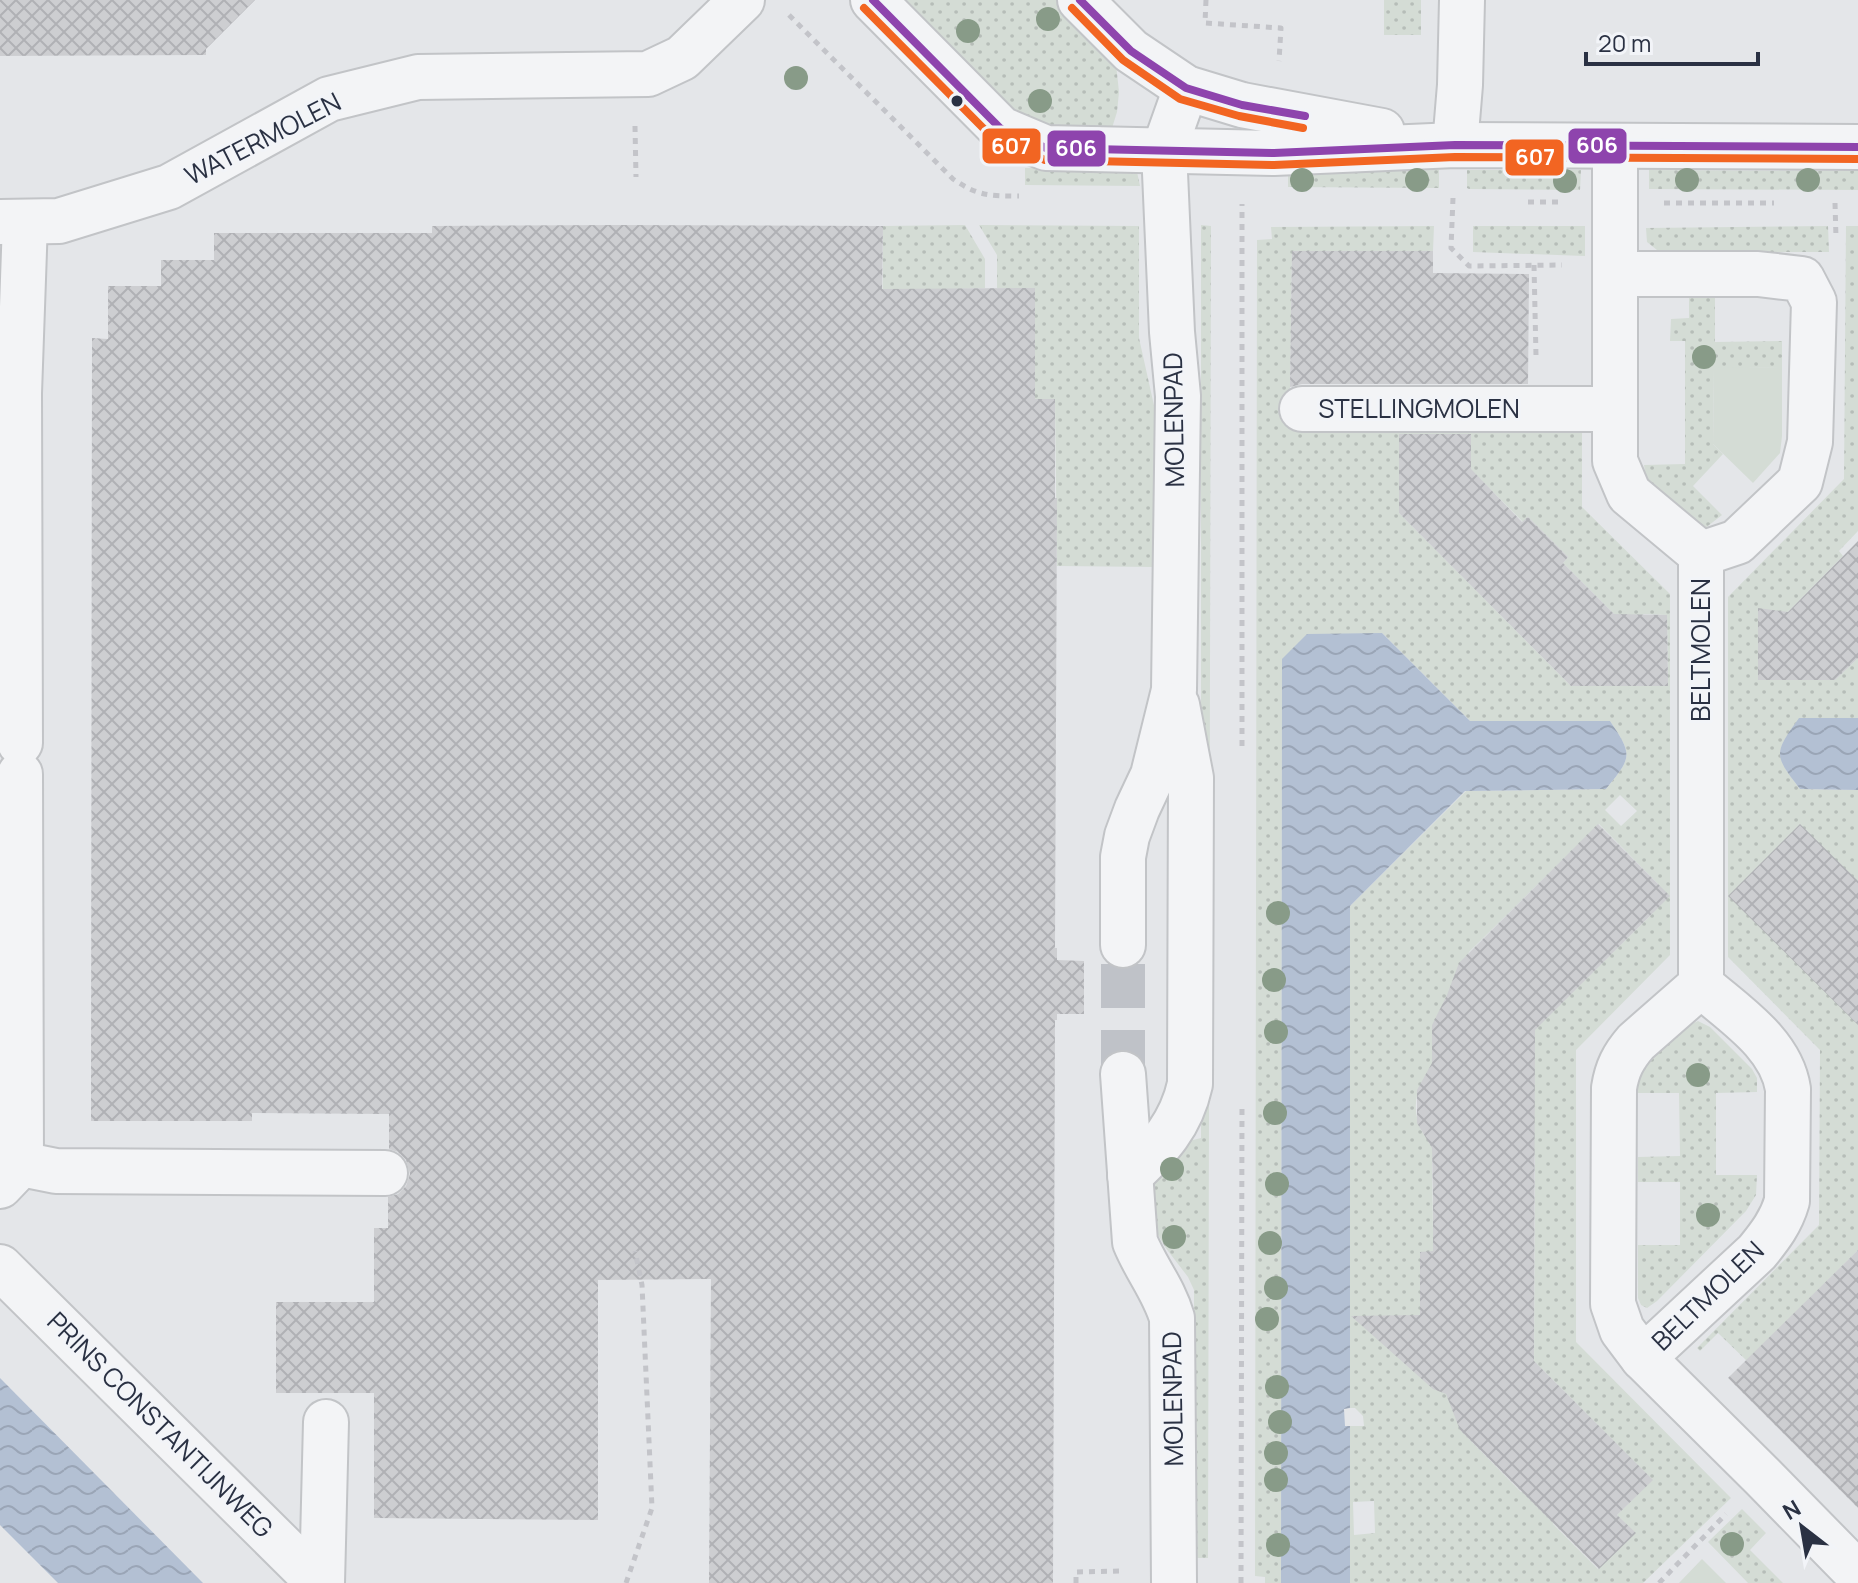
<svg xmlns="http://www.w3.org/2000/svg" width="1858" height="1583" viewBox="0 0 1858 1583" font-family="Manrope,sans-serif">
  <defs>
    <pattern id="grass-dots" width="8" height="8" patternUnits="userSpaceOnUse" patternTransform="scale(2)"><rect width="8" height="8" fill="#d4dcd5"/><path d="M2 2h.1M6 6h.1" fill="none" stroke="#b6bdb8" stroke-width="1.8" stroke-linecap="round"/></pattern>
    <pattern id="water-waves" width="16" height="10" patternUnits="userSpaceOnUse" patternTransform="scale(2)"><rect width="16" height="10" fill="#b3c0d3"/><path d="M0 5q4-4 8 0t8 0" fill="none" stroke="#9aa5b6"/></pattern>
    <pattern id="building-cross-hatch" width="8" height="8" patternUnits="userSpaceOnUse" patternTransform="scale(2)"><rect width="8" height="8" fill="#cdced1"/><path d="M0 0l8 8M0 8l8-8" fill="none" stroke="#b0b1b5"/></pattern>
  </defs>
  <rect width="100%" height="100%" fill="#e4e6e9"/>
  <g fill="url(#grass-dots)" fill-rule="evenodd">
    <polygon points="896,0 1059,0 1116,64 1119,92 1117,112 1112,128 1099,137 1020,120"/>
    <rect x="1384" y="0" width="37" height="35"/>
    <polygon points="1025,168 1131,169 1137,172 1140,186 1025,185"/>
    <polygon points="1439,170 1439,188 1288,187 1288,171"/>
    <polygon points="1467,170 1581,170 1580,190 1469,189 1467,188"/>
    <polygon points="1649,170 1858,171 1858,190 1649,189"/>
    <polygon points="965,225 985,259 985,288 957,289 882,399 883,226"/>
    <polygon points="979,225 1139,226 1139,338 1155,410 1155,567 1057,566 1055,399 1005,399 1034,288 997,288 997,255"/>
    <polygon points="1201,225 1211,226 1208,1558 1194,1558 1194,1290 1188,1277 1165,1247 1156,1231 1154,1185 1156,1179 1185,1142 1201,1138"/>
    <path d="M1434,226l-1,25 -141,1 -2,145 292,26v84l88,87v361l-94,95v292l155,156 -88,85h-293v-157h14l-1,-10 -8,-8h-5v-502l116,-115 140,-2c26,-32 27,-34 4,-68h-140l-88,-88 -100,26 -1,924h-16v-6l-10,-1 2,-1336 15,-1 -1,-12zM1399,437h72l-8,25 60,60 5,-5 40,40 -5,6 59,59 22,-8 23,1 1,71h-97l-172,-173zM1620,795l17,16 -16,15 -16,-16zM1599,824l59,60 -6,30 -128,126 11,120 -1,216 8,-7 110,111 -35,35 18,18 -37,36 -45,-45 4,-4 -31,-31 -5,3 -51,-52 -22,-42 10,-5c-14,0 -22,-1 -32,-11l12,-148 -5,-1 -1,-74 6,-22 -14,-2c-11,-19 -11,-38 0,-57l8,-1 37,-125zM1374,1501l1,32 -21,2 -1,-33z"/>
    <polygon points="1473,226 1585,226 1585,256 1473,252"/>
    <polygon points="1828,226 1829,252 1671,252 1657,250 1647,242 1646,228"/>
    <path d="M1846,226h12v305l-19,20 4,5 -59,60 -26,64h77l23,-22v60l-59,1c-26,35 -24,36 1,70l58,1v460l-111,111 -29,-28 -18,18 -3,-3 122,-123 1,-175 -92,-93v-360l116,-118z"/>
    <polygon points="1689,291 1711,292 1715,296 1715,342 1782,341 1782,367 1714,369 1713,444 1723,454 1693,486 1722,515 1704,529 1652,489 1646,478 1644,465 1685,464 1685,341 1670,341 1671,319 1689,318"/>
    <path d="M1698,1021l12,6 42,42 5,9v14l-41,1v82h41l-1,20 -10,16 -89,90 -10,7 -6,-3 -3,-7v-53h42v-63h-42v-25l42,-1 -1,-63h-42c0,-7 1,-13 4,-19 9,-15 41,-46 57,-53z"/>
    <polygon points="1742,1509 1766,1533 1750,1550 1783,1583 1748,1583 1708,1542"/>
  </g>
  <g fill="#d4dcd5">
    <polygon points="1782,367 1782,436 1780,453 1753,483 1713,444 1714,368"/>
    <polygon points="1702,1559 1726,1583 1679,1583"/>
  </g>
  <g fill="url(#water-waves)">
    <path d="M1382,633l88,88h140c23,34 22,36 -4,68l-141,2 -115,115v502l-6,1 1,17h5v157h-69l1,-924 25,-25z"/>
    <path d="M1799,718h59v72l-58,-1c-26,-34 -27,-35 -1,-71z"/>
    <polygon points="0,1378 203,1583 58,1583 0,1525"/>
  </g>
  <g fill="url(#building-cross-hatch)">
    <polygon points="0,0 255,0 206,49 206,55 0,56"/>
    <polygon points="617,225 883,226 882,289 1035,288 1035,399 1055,399 1055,498 1057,498 1055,948 1057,948 1057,960 1084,961 1084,1014 1057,1014 1057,1020 1055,1020 1053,1583 709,1583 711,1279 598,1280 598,1520 374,1518 374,1393 276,1393 276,1302 374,1302 374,1228 388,1228 388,1197 398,1194 406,1186 410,1174 406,1160 398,1152 389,1149 389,1114 252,1113 252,1121 91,1121 92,338 108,339 108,286 161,286 161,260 214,260 214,233 432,233 432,226"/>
    <polygon points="1292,251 1433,251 1433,273 1529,274 1528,384 1302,384 1290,387"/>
    <polygon points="1399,434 1471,434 1471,469 1522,522 1528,517 1568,557 1563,563 1614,614 1667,615 1668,686 1571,686 1399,513"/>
    <polygon points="1858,541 1858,658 1835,680 1758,680 1758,608 1788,612"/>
    <polygon points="1598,824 1670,896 1535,1030 1534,1361 1653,1480 1617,1515 1636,1533 1599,1569 1460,1430 1446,1394 1433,1389 1351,1316 1420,1315 1420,1252 1433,1251 1433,1196 1432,1148 1417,1123 1417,1090 1432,1063 1432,1025 1447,995 1459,963"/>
    <polygon points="1800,824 1858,881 1858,1025 1728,896"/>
    <polygon points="1858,1250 1858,1508 1728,1378"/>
  </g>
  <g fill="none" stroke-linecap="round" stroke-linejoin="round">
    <polyline stroke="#bfc2c8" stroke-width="44" stroke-dasharray="44 22" stroke-linecap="butt" points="1123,1074 1123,945"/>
    <defs>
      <g id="minor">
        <polyline points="873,0 1001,129 1046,148 1274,153 1455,145 1858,147"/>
        <polyline points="1080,0 1131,51 1186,88 1242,105 1382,131"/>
        <polyline points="1455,145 1460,85 1462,0"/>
        <polyline points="0,222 59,221 169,187 329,99 418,77 648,74 682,58 742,0"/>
        <polyline points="1615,274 1758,274 1802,279 1814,302 1810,442 1800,482 1737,542 1701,554 1629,494 1615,461 1615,146"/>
        <polyline points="1302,409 1615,409"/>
        <path d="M1701,554v431l-65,57c-13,15 -19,27 -22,46l-1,216 9,26 21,28 114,-106c13,-16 24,-30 30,-51l1,-112c-7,-46 -54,-75 -87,-104"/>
        <polyline points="20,743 19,393 25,222"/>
        <polyline points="1123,945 1123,857 1127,836 1137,809 1153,775 1174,690 1178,396 1172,332 1164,150 1186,88"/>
        <path d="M1123,1074l12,168c11,27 29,48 37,76l2,265"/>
        <polyline points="21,1164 56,1171 385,1173"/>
        <path d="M1130,1175c29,-27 51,-50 60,-91l1,-306 -14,-73"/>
        <polyline points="0,1186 21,1164 20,774"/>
        <polyline points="0,1267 319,1583"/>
        <polyline points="1643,1358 1763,1477 1858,1574"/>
        <polyline points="322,1583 326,1422"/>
      </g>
    </defs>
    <use href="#minor" stroke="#c2c4c7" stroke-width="48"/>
    <g stroke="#c3c4c9" stroke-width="5" stroke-dasharray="6 6" stroke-linecap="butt">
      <polyline points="1206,0 1205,23 1281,28 1279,61"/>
      <path d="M789,15l164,164c25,17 36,17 66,17"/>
      <polyline points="635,126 636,177"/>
      <polyline points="1453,198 1451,248 1469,266 1562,265"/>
      <polyline points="1528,202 1562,202"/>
      <polyline points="1664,203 1774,203"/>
      <polyline points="1835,203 1836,238"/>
      <polyline points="1534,265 1536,356"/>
      <polyline points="1242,746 1242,204"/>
      <polyline points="626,1583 652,1508 642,1285 635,1251"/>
      <polyline points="1076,1583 1076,1572 1121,1571"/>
      <polyline points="1241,1583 1242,1104"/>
      <polyline points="1659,1583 1726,1514"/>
    </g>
    <use href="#minor" stroke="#f3f4f6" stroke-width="44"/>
    <defs>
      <g id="bus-1">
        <polyline points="873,0 1001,129 1046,148 1274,153 1455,145 1858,147"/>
        <polyline points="1080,0 1131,51 1186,88 1242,105 1305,116"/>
      </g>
      <g id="bus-2">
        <polyline points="864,8 993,138 1045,160 1274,165 1455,157 1858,159"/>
        <polyline points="1072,8 1123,60 1180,99 1239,116 1303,128"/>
      </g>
    </defs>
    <use href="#bus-1" stroke="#f2f4f8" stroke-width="14"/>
    <use href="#bus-2" stroke="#f2f4f8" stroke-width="14"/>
    <use href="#bus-1" stroke="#8e44ad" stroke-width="8"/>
    <use href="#bus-2" stroke="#f26522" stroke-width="8"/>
  </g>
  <g fill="#889b88">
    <circle cx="1048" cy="19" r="12"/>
    <circle cx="968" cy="31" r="12"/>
    <circle cx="796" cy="78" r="12"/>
    <circle cx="1040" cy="101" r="12"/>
    <circle cx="1302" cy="180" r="12"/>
    <circle cx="1417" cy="180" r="12"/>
    <circle cx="1687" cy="180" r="12"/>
    <circle cx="1808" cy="180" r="12"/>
    <circle cx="1565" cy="181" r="12"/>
    <circle cx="1704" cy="357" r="12"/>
    <circle cx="1278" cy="913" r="12"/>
    <circle cx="1274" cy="980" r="12"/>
    <circle cx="1276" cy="1032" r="12"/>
    <circle cx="1698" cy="1075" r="12"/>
    <circle cx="1275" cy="1113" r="12"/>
    <circle cx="1172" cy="1169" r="12"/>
    <circle cx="1277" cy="1184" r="12"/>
    <circle cx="1708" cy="1215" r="12"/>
    <circle cx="1174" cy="1237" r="12"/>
    <circle cx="1270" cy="1243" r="12"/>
    <circle cx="1276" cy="1288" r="12"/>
    <circle cx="1267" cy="1319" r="12"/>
    <circle cx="1277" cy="1387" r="12"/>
    <circle cx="1280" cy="1422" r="12"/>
    <circle cx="1276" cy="1453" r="12"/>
    <circle cx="1276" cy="1480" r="12"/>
    <circle cx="1732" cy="1544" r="12"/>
    <circle cx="1278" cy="1545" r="12"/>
  </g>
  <circle fill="#2a3143" stroke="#f2f4f8" stroke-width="3" cx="957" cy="101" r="7"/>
  <g text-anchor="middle" stroke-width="6" stroke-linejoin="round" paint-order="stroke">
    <g font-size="26" fill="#2a3143" stroke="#f2f4f8">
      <text transform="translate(263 139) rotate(-27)" y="9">WATERMOLEN</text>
      <text x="1419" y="418">STELLINGMOLEN</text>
      <text transform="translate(1174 420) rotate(-91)" y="9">MOLENPAD</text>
      <text transform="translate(1701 650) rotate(-90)" y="9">BELTMOLEN</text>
      <text transform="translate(1708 1296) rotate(-44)" y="9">BELTMOLEN</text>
      <text transform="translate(1173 1399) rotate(-91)" y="9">MOLENPAD</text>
      <text transform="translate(160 1425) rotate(45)" y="9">PRINS CONSTANTIJNWEG</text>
    </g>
  </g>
  <g stroke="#f2f4f8" stroke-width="3">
    <rect x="1567" y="127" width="61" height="38" rx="8" fill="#8e44ad"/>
    <rect x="981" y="127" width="61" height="38" rx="8" fill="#f26522"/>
    <rect x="1046" y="129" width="61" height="39" rx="8" fill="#8e44ad"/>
    <rect x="1504" y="138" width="61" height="39" rx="8" fill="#f26522"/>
  </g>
  <g font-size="22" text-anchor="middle" font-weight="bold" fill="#fff">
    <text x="1597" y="153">606</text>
    <text x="1011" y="154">607</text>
    <text x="1076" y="156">606</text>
    <text x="1535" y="165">607</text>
  </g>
  <g transform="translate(1802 1527) rotate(329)" stroke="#f2f4f8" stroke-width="6" paint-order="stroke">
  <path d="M0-6L14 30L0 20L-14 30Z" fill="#2a3143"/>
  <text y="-12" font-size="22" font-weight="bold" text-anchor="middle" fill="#2a3143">N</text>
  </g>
  <path d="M1586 52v12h172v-12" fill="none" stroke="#2a3143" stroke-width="4"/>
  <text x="1598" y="52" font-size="24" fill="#2a3143" stroke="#f2f4f8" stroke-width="6" paint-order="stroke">20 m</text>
</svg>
